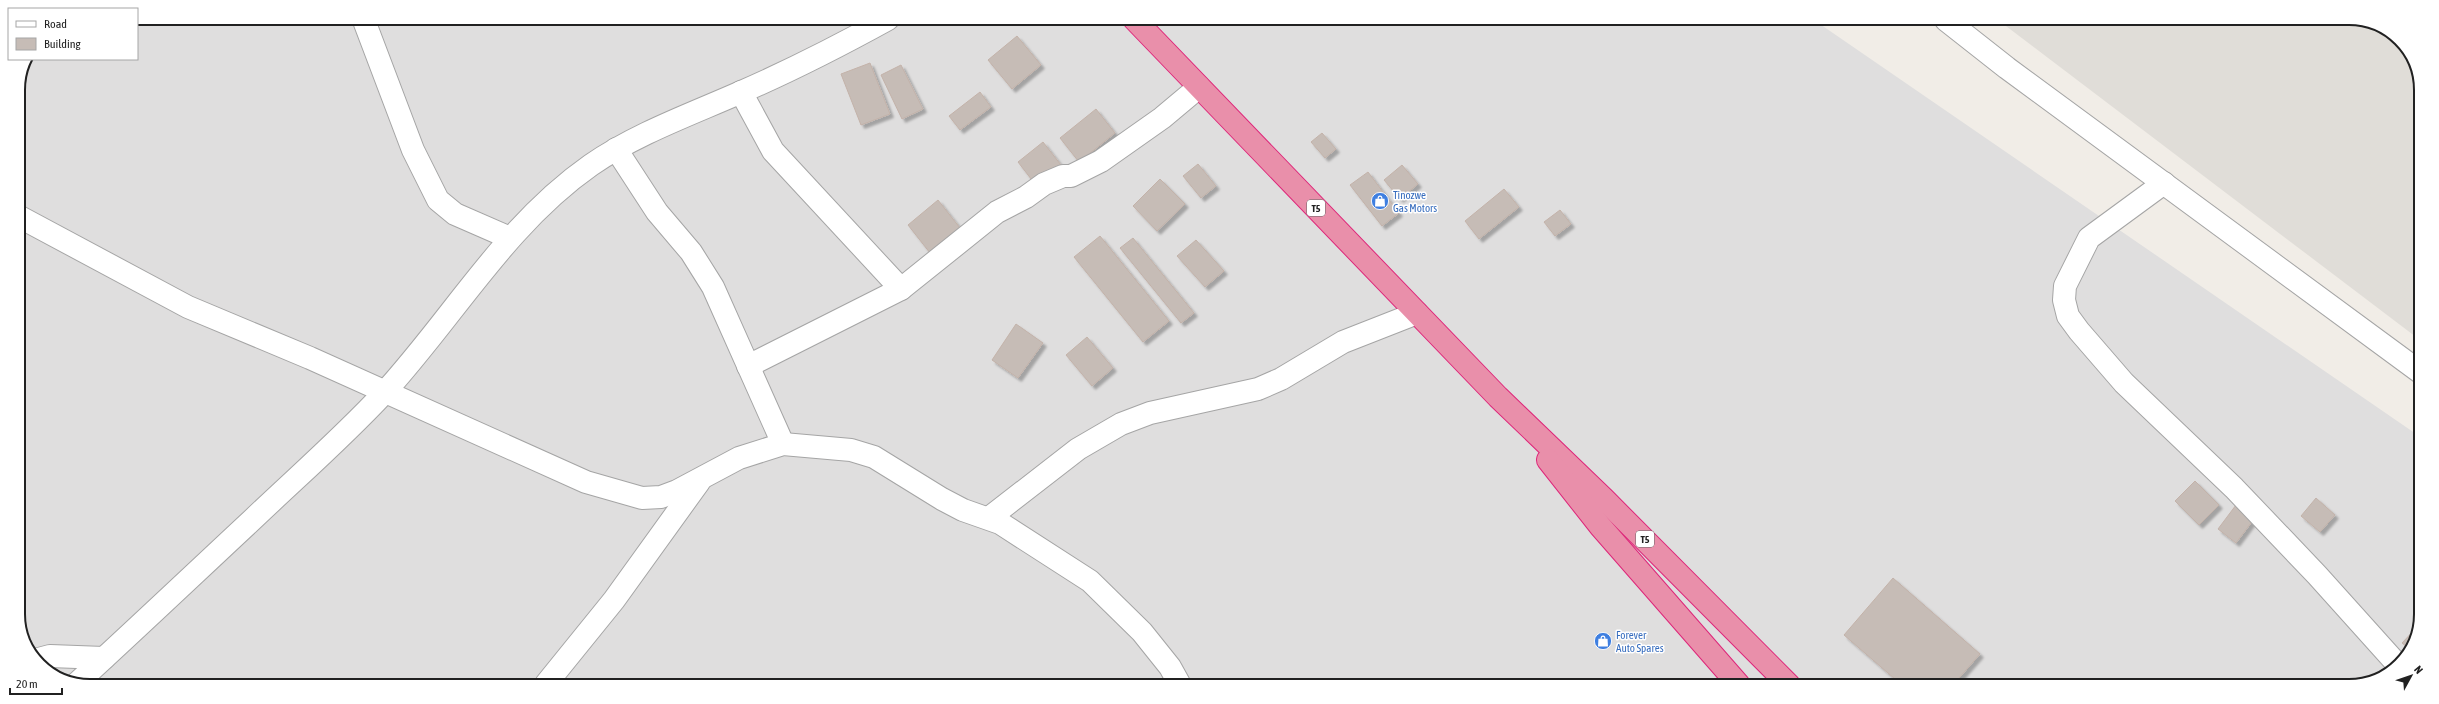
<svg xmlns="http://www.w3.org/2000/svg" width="2439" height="704" viewBox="0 0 2439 704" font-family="'Asap Condensed',sans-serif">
  <defs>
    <filter id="shadow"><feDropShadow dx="3.5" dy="3.5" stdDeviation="1" flood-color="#0004"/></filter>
  </defs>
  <rect width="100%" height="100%" fill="#f1ede7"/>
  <polygon fill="#dfdede" points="137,18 1814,20 2419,436 2419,632 2393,671 2349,686 72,684 36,661 18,619 18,90 26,59 137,59"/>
  <polygon fill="#e0ddd8" points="1998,20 2367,20 2403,43 2421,85 2420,340"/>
  <g fill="#c6bcb6" stroke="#c3b2a9" filter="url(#shadow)">
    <polygon points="1017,36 1041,65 1012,89 988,60"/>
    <polygon points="870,63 890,114 861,125 841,74"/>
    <polygon points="901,65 923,109 902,119 881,75"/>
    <polygon points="980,92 991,107 960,130 949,116"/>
    <polygon points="1096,109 1115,133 1079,162 1060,138"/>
    <polygon points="1322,133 1336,149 1325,158 1311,142"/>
    <polygon points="1043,142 1061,165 1035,184 1018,162"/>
    <polygon points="1198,164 1216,186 1201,198 1183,176"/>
    <polygon points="1402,165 1418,184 1400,199 1384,180"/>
    <polygon points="1368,172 1399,213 1382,226 1350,185"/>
    <polygon points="1160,179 1185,204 1157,231 1133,206"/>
    <polygon points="1504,189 1519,207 1479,239 1465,221"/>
    <polygon points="938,200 964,233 934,258 908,225"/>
    <polygon points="1560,210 1571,224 1555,236 1544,222"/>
    <polygon points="1100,236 1169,321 1143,342 1074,257"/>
    <polygon points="1133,238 1194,313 1181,323 1120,248"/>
    <polygon points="1196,240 1224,271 1205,287 1177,256"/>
    <polygon points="1016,324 1043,343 1018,378 992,360"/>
    <polygon points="1087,337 1113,368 1092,386 1066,355"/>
    <polygon points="2195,481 2219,505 2199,525 2175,501"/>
    <polygon points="2316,498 2335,515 2320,532 2301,516"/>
    <polygon points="2236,505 2254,519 2236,543 2218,529"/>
    <polygon points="1893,578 1980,654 1952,686 1903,686 1844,635"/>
    <polygon points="2419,625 2419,632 2408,648 2402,643"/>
    <polygon points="2144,681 2150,686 2139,686"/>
  </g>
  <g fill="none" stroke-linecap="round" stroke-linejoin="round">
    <defs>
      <g id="minor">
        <polyline points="363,18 413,150 438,200 455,214 510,238"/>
        <polyline points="1946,20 2007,68 2420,372"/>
        <polyline points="741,92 773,151 901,289"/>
        <polyline points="616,149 657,212 691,252 713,287 783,444"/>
        <polyline points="2164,183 2089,238 2065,286 2064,300 2068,316 2079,331 2124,383 2234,488 2317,575 2397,664"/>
        <polyline points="18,216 188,307 310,358 586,482 642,498 661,497 677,491 739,458 783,444 851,450 874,457 942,499 963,510 1000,523 1090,581 1142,632 1170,667 1180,685"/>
        <polyline points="748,366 901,289 997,212 1026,197 1044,184 1063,176 1071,176 1101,161 1162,118 1199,87"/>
        <polyline points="989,518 1078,449 1121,424 1150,413 1258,389 1281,379 1343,342 1417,313"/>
        <polyline points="35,660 50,656 104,658"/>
        <path d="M76,684c59,-54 117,-109 176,-164 44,-42 90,-82 131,-126 70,-76 122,-169 208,-229 45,-31 98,-50 148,-72 51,-22 100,-47 149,-74"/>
        <polyline points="546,684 614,600 699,482"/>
      </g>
      <g id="highway">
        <polyline points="1134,19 1498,397 1604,499 1789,685"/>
        <polyline points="1548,460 1600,526 1739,685"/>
      </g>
    </defs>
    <use href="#minor" stroke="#a5a5a5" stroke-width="24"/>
    <use href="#highway" stroke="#de267a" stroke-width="24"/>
    <use href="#minor" stroke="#fff" stroke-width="22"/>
    <use href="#highway" stroke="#e98faa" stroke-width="22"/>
  </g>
  <defs>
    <symbol id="shop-disc" viewBox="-11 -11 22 22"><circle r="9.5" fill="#3f7fe0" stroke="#fff"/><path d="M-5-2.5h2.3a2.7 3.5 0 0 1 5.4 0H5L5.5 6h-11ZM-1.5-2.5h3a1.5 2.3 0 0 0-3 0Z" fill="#fff"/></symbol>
  </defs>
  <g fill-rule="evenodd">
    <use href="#shop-disc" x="1370" y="191" width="20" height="20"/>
    <use href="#shop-disc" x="1593" y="631" width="20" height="20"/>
  </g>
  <g text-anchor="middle" stroke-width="3" stroke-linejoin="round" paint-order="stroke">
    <g fill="#fff" stroke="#646464" stroke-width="1">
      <rect x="1307" y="200" width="18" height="16" rx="3"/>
      <rect x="1636" y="531" width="18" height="16" rx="3"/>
    </g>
    <g font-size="10" font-weight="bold" fill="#212121">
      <text x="1316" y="212">T5</text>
      <text x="1645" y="543">T5</text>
    </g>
    <g font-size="11" fill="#366cbe" stroke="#fff" text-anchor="start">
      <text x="1393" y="199">Tinozwe<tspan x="1393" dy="13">Gas Motors</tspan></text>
      <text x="1616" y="639">Forever<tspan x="1616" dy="13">Auto Spares</tspan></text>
    </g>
  </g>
  <path d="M0 0H2439V704H0ZM90 25H2349A65 65 0 0 1 2414 90V614A65 65 0 0 1 2349 679H90A65 65 0 0 1 25 614V90A65 65 0 0 1 90 25Z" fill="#fff" fill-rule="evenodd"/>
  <path fill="none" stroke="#212121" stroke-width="2" d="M90 25H2349A65 65 0 0 1 2414 90V614A65 65 0 0 1 2349 679H90A65 65 0 0 1 25 614V90A65 65 0 0 1 90 25Z"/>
  <rect x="8" y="8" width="130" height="52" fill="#ffffff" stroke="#a6a6a6"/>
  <rect x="16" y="21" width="20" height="6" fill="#ffffff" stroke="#a6a6a6"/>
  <text x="44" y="28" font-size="12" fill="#212121">Road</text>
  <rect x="16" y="38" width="20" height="12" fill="#c6bcb6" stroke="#a6a6a6"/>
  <text x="44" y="48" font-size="12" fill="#212121">Building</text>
  <g transform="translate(2411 676) rotate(50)" stroke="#ffffff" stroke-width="3" paint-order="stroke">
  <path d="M0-3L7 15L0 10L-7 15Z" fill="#212121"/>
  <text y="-6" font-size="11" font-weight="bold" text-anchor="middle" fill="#212121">N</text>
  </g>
  <path d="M10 688v6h52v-6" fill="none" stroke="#212121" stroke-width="2"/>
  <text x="16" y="688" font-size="12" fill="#212121" stroke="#ffffff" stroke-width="3" paint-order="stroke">20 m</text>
</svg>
